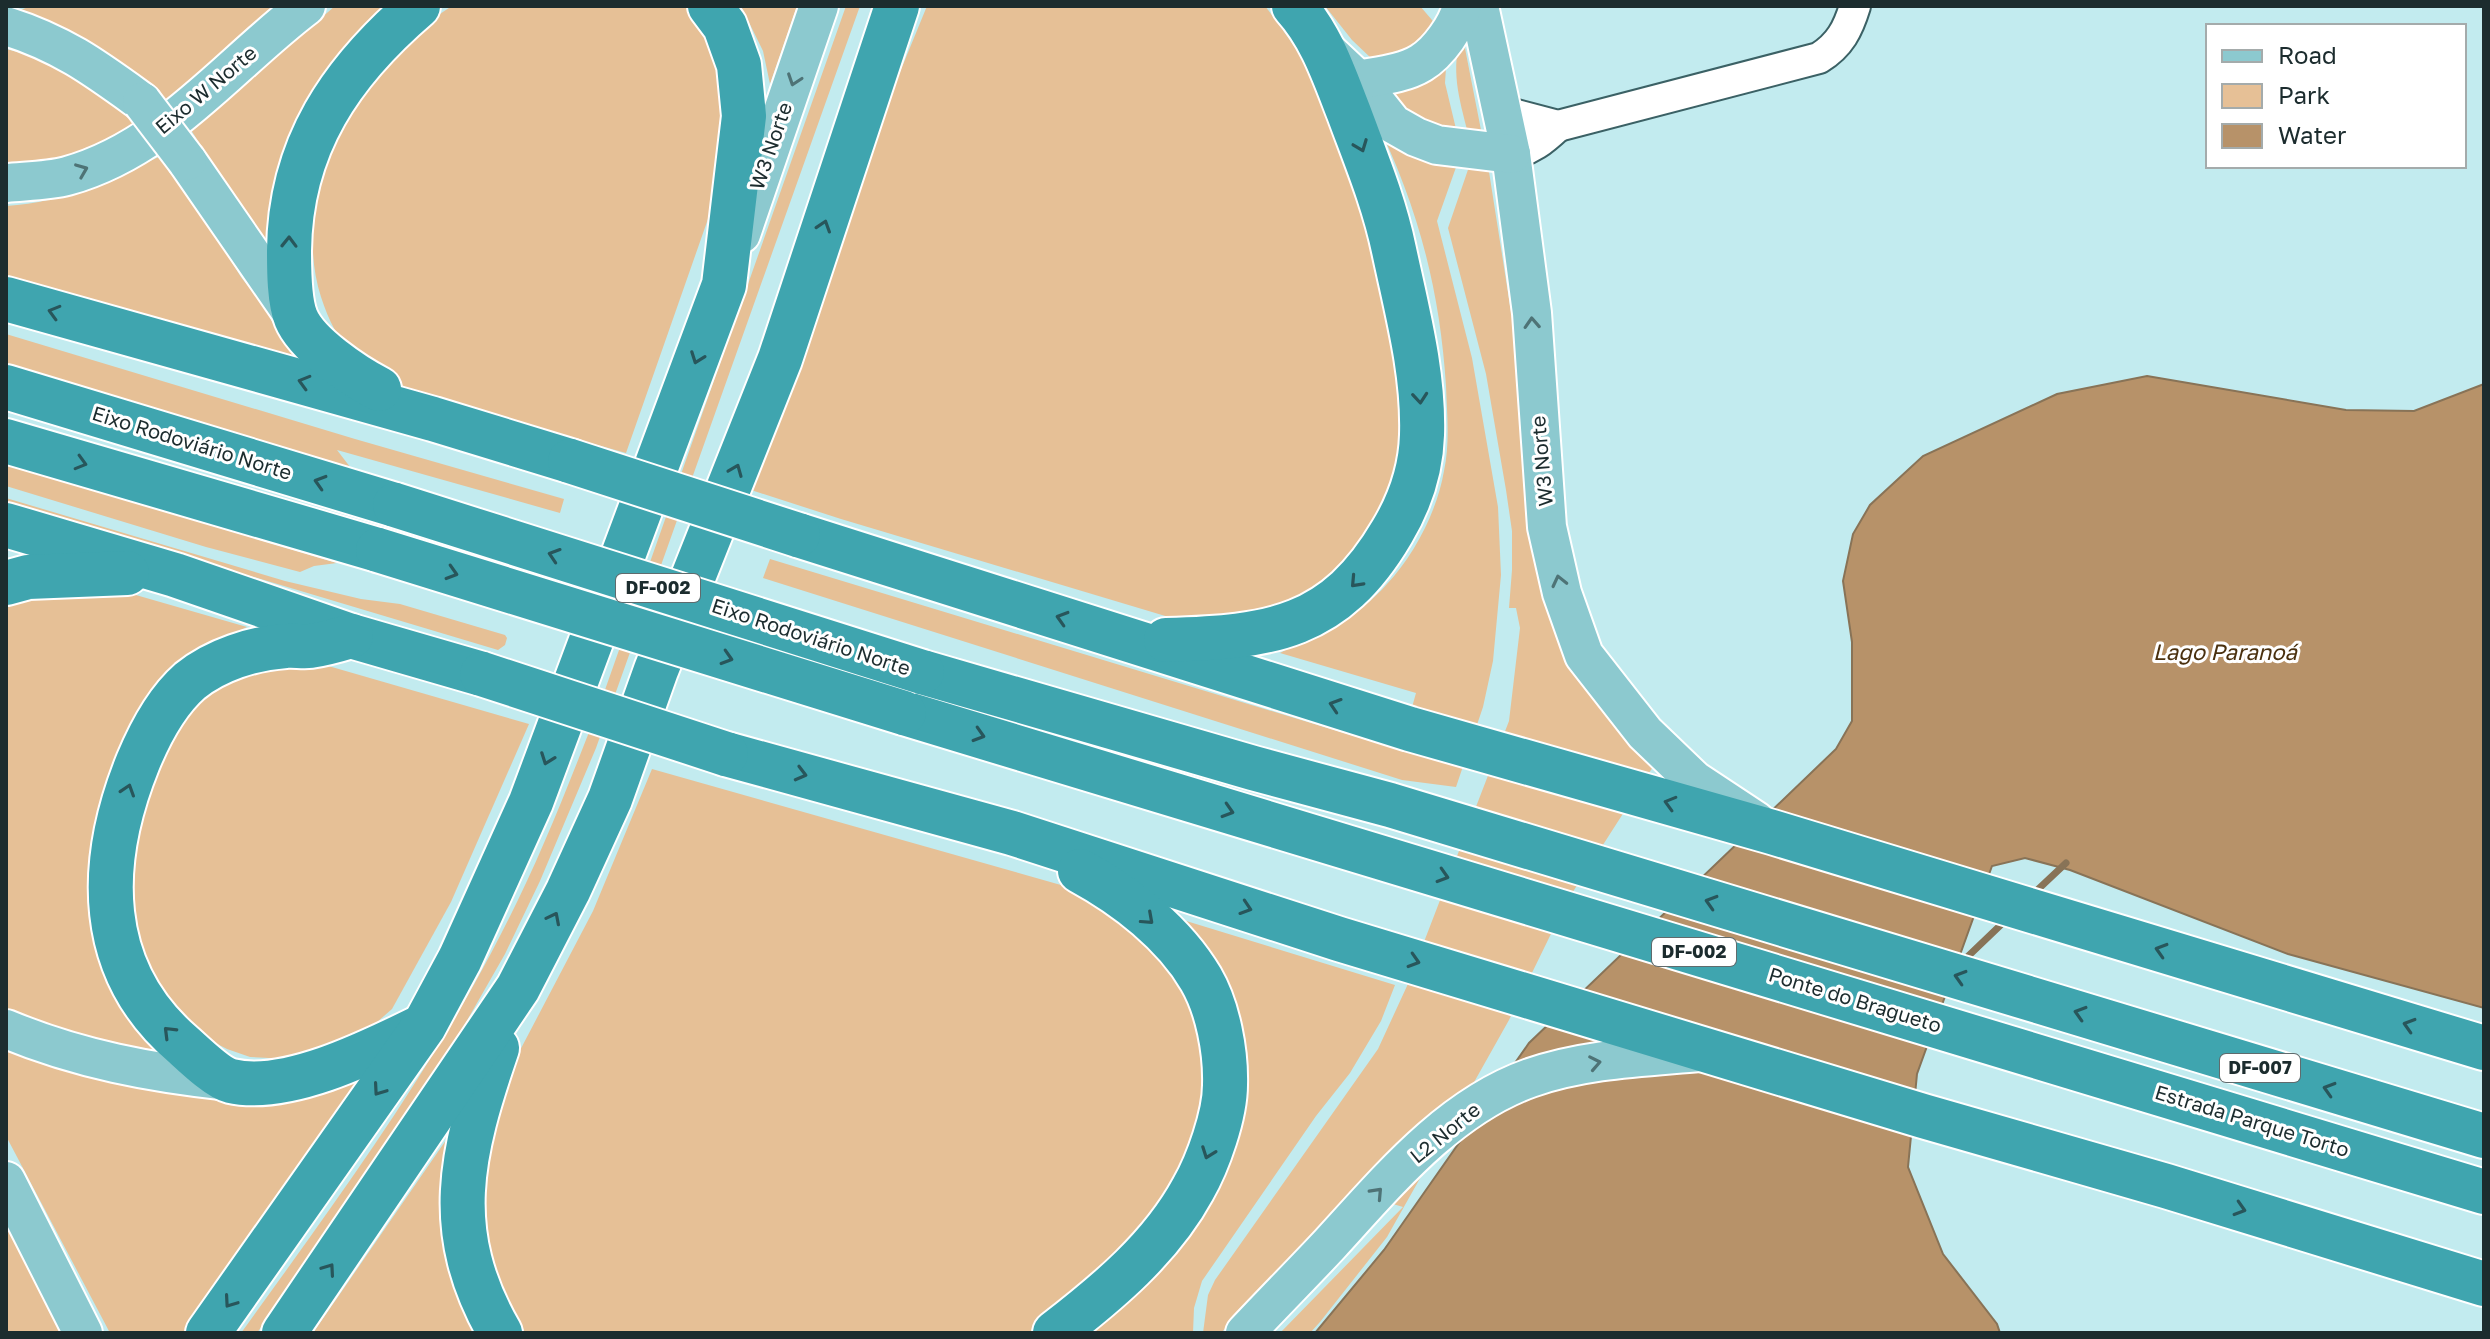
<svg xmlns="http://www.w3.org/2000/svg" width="2490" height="1339" viewBox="0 0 2490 1339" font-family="'Golos Text',sans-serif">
  <rect width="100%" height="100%" fill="#c2ebef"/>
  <g fill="#e6c096">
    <path d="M31,6h248l-114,96c-45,-46 -91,-67 -150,-90z"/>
    <polygon points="335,6 392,6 279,269 191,130"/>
    <path d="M452,6h241l35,50 -6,123 -96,274c-43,-12 -86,-24 -129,-36 -49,-14 -101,-23 -140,-57 -17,-16 -29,-41 -36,-63 -34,-107 42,-235 131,-291z"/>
    <polygon points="741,6 797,6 770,84 763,51"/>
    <path d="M846,6h14l-264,742 -56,133 -35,73 -76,133 -172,246h-16c93,-129 189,-259 261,-401 38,-73 68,-151 98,-228z"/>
    <path d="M927,6h338c34,44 64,93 86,145l62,285 -48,115 -85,61 -98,9 -341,-102 -90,-29 133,-379z"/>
    <polygon points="1325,6 1420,6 1438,27 1415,59 1373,60 1352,40"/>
    <path d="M1462,33l19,97 -13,3c-9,-35 -18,-64 -6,-100z"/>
    <path d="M6,49c54,12 93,39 135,75 -46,26 -82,40 -135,45z"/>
    <polygon points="1447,53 1445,83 1457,133 1414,118 1384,92"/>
    <path d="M1374,117l86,39 -23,65 35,137 26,149 3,68 -8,86 -10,46 -27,80 -54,-7 -639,-202 7,-19 630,191 16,-57 -136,-40c37,-20 79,-36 107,-69 28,-30 50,-73 57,-113 6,-28 3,-57 2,-85 -6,-97 -29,-183 -72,-269z"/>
    <path d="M165,154l76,123 21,27 80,81 -336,-102v-77c61,-4 104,-26 159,-52z"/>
    <polygon points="1472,158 1487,159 1512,318 1520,351 1530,527 1658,759 1567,901 1509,1020 1387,1237 1320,1322 1310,1333 1280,1333 1403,1207 1353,1192 1221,1333 1203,1333 1208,1295 1215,1280 1378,1049 1407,986 1509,721 1520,628 1516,608 1509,608 1512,570 1512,531 1506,490 1486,374 1448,228"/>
    <polygon points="6,334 355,439 564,499 560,513 337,450 357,476 6,370"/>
    <polygon points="6,464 337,563 314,566 300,572 206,547 6,486"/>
    <polygon points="6,498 285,581 361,599 400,604 505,635 507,638 505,645 498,650 6,503"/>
    <polygon points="115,589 247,627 192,655 96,837 175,1057 6,1018 6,593"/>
    <polygon points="318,663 529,724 451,902 392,1009 368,1030 347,1042 289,1059 250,1057 227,1049 196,1033 181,1019 143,963 132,896 133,837 179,713 239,667"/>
    <polygon points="652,769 1082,891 1148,932 1204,1024 1208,1102 1167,1197 1105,1265 1030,1333 525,1333 495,1274 481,1216 484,1147 517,1056 593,911"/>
    <polygon points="1183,920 1395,985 1381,1021 1350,1073 1316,1116 1202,1281 1194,1308 1193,1333 1083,1333 1198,1213 1209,952"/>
    <polygon points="6,1043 20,1048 371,1068 343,1105 185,1333 110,1333 6,1136"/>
    <polygon points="453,1130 443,1164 443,1192 483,1333 313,1333"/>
    <polygon points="6,1208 73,1333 6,1333"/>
  </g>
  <polygon fill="#b79269" stroke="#887357" stroke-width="2" points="2147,376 2346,410 2414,411 2484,384 2484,1008 2288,954 2070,870 2025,858 1992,866 1917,1074 1908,1167 1943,1254 1997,1324 2000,1333 1315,1333 1384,1250 1529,1043 1836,749 1852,721 1852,642 1843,581 1853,534 1870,505 1923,456 2057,394"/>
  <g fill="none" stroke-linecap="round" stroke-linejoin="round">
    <g stroke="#887357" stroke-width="7">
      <polyline points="2031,896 2066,863"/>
      <polyline points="1962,962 2008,918"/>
    </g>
    <defs>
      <g id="minor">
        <path d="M1501,111l57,15 261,-68c21,-13 29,-29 36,-52"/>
        <path d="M1511,154c20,-4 32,-14 47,-28"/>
      </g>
      <g id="major">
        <polyline points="1479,6 1511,154 1532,313 1547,527 1562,593 1584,655 1645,733 1694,780 1756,821"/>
        <path d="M6,26c57,18 89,42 136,76"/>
        <polyline points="1325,49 1358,80 1393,124 1416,137 1437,145 1511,154"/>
        <path d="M1358,80c20,-4 45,-6 63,-17 18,-11 36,-37 41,-57"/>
        <polyline points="187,161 296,319"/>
        <path d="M6,183c20,-2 42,-2 61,-7 98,-27 161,-111 239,-170"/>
        <polyline points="741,234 819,6"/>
        <path d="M6,1029c72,30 146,44 223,52"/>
        <polyline points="6,1181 83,1333"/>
        <path d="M1245,1333c28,-30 57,-59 85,-89 57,-62 118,-137 200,-166 54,-19 113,-21 169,-26"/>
      </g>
      <g id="highway">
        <polyline points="6,299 433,419 570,461"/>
        <polyline points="6,387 395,505"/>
        <path d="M379,389c-25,-13 -72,-44 -83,-71 -7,-17 -7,-48 -7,-67 1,-105 52,-179 129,-245"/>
        <polyline points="6,441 378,550"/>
        <polyline points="6,525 175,575 351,636 482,674"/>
        <polyline points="798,535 1410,729 1772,832 2484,1048"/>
        <polyline points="6,583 28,577 127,573"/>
        <path d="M351,636c-13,4 -27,8 -41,10 -8,1 -16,-1 -24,0 -33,2 -70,14 -96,35 -24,21 -40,52 -52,81 -41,101 -43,208 45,283 11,10 35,33 48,36 56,13 141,-30 190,-54"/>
        <path d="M1166,640c105,-3 169,-11 226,-108 18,-30 29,-61 30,-97 2,-62 -15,-124 -28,-185 -10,-48 -28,-91 -45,-137 -15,-38 -27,-76 -55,-107"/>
        <polyline points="922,672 1253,768 1390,805 2484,1136"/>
        <polyline points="904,713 2484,1192"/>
        <polyline points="726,754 1012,833 1339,939 1923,1116 2166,1186 2484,1284"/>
        <path d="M497,1048c-36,105 -56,183 3,285"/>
        <polyline points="208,1333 424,1026 460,959 531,802 724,285 744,116 739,65 725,26 710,6"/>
        <polyline points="284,1333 518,988 568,891 610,799 656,670 780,359 897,6"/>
        <path d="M1055,1333c53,-41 106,-85 138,-144 15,-26 32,-74 32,-104 1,-33 -7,-77 -24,-106 -27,-46 -75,-83 -121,-108"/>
      </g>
    </defs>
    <use href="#minor" stroke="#3b6165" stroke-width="34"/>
    <use href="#major" stroke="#fff" stroke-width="42"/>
    <use href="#highway" stroke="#fff" stroke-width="48"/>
    <use href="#minor" stroke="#fff" stroke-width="30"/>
    <use href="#major" stroke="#8cc9cf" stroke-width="38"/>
    <use href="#highway" stroke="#3fa5af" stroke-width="44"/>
    <defs>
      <polyline id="major-bridge" points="142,102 187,161"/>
      <g id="highway-bridge">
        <polyline points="570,461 798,535"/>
        <polyline points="395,505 922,672"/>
        <polyline points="378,550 904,713"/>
        <polyline points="482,674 726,754"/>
      </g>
    </defs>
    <use href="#major-bridge" stroke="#fff" stroke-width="42" stroke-linecap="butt"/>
    <use href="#highway-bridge" stroke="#fff" stroke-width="48" stroke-linecap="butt"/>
    <use href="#major-bridge" stroke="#8cc9cf" stroke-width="38"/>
    <use href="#highway-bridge" stroke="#3fa5af" stroke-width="44"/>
  </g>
  <defs><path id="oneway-chevron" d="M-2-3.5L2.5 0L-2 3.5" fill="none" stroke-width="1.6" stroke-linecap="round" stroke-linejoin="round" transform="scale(2)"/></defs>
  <g stroke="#4e7376">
    <use href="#oneway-chevron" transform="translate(794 80) rotate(109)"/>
    <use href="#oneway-chevron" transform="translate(82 170) rotate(-22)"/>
    <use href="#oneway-chevron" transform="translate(1532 323) rotate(-93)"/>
    <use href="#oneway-chevron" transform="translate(1559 581) rotate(-103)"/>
    <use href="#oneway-chevron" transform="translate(1595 1063) rotate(-11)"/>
    <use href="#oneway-chevron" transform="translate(1377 1193) rotate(-47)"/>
  </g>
  <g stroke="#28565b">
    <use href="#oneway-chevron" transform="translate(1361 146) rotate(69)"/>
    <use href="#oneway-chevron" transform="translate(824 226) rotate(-72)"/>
    <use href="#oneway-chevron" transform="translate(289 242) rotate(-89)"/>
    <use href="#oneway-chevron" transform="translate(54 312) rotate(-164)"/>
    <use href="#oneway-chevron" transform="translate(697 358) rotate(110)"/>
    <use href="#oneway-chevron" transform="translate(304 382) rotate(-164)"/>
    <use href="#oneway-chevron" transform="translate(1420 398) rotate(85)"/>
    <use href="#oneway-chevron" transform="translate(81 463) rotate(16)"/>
    <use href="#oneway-chevron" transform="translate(736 470) rotate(-68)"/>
    <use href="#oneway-chevron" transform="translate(320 482) rotate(-163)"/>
    <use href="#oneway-chevron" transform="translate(554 555) rotate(-162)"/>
    <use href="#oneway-chevron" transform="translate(452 573) rotate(17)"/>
    <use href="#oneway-chevron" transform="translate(1356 582) rotate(133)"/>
    <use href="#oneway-chevron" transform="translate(1062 618) rotate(-163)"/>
    <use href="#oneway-chevron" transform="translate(727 658) rotate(17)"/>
    <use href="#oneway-chevron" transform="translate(1335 705) rotate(-162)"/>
    <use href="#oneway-chevron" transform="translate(979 735) rotate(17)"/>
    <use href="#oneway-chevron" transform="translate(547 759) rotate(110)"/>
    <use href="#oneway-chevron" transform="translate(801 774) rotate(15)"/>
    <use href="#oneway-chevron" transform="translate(128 790) rotate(-72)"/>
    <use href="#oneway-chevron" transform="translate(1670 803) rotate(-164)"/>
    <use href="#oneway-chevron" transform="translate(1228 811) rotate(17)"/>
    <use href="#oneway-chevron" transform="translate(1443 876) rotate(17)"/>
    <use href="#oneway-chevron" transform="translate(1711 902) rotate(-163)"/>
    <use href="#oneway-chevron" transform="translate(1246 908) rotate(18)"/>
    <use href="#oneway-chevron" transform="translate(554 918) rotate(-63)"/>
    <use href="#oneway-chevron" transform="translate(1148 919) rotate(42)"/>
    <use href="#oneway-chevron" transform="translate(2161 950) rotate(-163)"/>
    <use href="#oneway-chevron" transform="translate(1414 961) rotate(17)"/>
    <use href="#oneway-chevron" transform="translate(1960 977) rotate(-163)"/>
    <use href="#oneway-chevron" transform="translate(2080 1013) rotate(-163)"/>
    <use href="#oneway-chevron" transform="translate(2409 1025) rotate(-163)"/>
    <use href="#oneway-chevron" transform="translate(169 1032) rotate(-135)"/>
    <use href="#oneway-chevron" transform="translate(2329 1089) rotate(-163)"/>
    <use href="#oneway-chevron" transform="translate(379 1090) rotate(125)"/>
    <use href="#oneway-chevron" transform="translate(1208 1153) rotate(110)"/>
    <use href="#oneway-chevron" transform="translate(2240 1209) rotate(17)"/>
    <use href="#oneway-chevron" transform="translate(329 1269) rotate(-55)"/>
    <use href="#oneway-chevron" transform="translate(230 1302) rotate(125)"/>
  </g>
  <g text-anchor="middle" stroke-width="6" stroke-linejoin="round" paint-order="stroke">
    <g fill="#fff" stroke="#606b6d" stroke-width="2">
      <rect x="616" y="574" width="84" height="28" rx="6"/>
      <rect x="1652" y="938" width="84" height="28" rx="6"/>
      <rect x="2220" y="1054" width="80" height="28" rx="6"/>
    </g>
    <g font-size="18" font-weight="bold" fill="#1c2c2e">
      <text x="658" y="594">DF-002</text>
      <text x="1694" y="958">DF-002</text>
      <text x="2260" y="1074">DF-007</text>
    </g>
    <g font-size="20" fill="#1c2c2e" stroke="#fff">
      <text transform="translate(206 90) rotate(-40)" y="7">Eixo W Norte</text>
      <text transform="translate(771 146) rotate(-71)" y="7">W3 Norte</text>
      <text transform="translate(192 443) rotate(17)" y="7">Eixo Rodoviário Norte</text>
      <text transform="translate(1542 461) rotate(-95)" y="7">W3 Norte</text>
      <text transform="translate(811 637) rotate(18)" y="7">Eixo Rodoviário Norte</text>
      <text transform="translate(1855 1000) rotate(17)" y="7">Ponte do Bragueto</text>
      <text transform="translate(2252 1121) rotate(17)" y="7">Estrada Parque Torto</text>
      <text transform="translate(1445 1133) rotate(-39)" y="7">L2 Norte</text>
    </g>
    <g font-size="22" font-style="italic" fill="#4a300e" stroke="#fff">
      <text x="2225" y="660">Lago Paranoá</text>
    </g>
  </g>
  <rect width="2490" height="1339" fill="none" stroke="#1c2c2e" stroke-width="16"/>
  <rect x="2206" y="24" width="260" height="144" fill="#ffffff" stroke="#a4abab" stroke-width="2"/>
  <rect x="2222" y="50" width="40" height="12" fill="#8cc9cf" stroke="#a4abab" stroke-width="2"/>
  <text x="2278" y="64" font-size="24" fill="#1c2c2e">Road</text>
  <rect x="2222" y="84" width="40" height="24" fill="#e6c096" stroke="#a4abab" stroke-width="2"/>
  <text x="2278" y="104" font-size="24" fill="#1c2c2e">Park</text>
  <rect x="2222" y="124" width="40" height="24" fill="#b79269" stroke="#a4abab" stroke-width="2"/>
  <text x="2278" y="144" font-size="24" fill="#1c2c2e">Water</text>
</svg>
